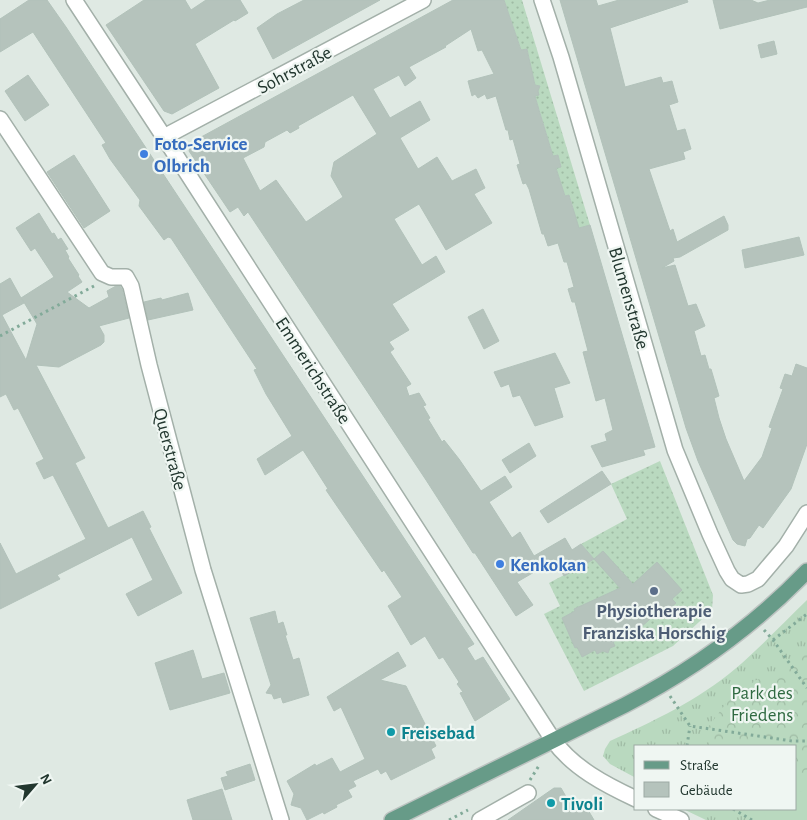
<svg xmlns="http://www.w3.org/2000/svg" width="807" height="820" viewBox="0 0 807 820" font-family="'Alegreya Sans',sans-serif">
  <defs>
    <pattern id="grass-tufts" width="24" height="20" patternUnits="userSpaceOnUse" patternTransform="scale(1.25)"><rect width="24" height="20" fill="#b9d9bf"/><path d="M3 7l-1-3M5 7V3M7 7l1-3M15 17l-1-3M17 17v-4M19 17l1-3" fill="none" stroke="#9fbba4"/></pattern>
    <pattern id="forest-crowns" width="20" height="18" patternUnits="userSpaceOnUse" patternTransform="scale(1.25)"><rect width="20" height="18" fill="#b9d9bf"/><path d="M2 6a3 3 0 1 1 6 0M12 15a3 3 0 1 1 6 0" fill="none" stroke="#9fbba4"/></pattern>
    <pattern id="garden-dots" width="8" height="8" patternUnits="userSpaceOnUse" patternTransform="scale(1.25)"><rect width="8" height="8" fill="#b9d9bf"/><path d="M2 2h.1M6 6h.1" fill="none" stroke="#9fbba4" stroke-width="1.8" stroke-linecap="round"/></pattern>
  </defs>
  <rect width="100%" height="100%" fill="#dfe9e3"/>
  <path fill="url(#grass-tufts)" d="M807,600v220h-101l-23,-11h113v-63h-160v32l-26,-14 -7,-8 2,-7 5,-8c44,-20 88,-41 125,-72 25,-21 48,-46 72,-69z"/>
  <polygon fill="url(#forest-crowns)" points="807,652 807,771 796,777 796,746 710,746 706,730 739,686 786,670"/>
  <g fill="url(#garden-dots)">
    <polygon points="504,0 522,0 590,225 574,230 573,207 569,195 565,196 556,168 561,166 558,155 553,156 535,96 540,86 535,85 534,80 531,81 525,63 530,61 527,49 521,50"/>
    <polygon points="660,461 713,595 712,610 673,646 584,691 544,614 560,606 549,583 594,559 581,544 627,519 611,484"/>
  </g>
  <polygon fill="#b9d9bf" points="807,790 807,820 766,820 764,809 796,809 796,792"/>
  <g fill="#b5c3bc" stroke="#b2c2ba" fill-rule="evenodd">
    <polygon points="29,0 47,0 66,27 474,644 467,648 475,661 483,657 510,699 475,721 460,693 463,692 457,684 459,682 443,657 439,659 425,636 411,645 388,606 402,597 384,570 382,572 326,490 328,489 303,450 265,475 257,459 292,436 266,394 254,370 257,369 171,238 168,237 164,240 139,206 140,200 110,159 102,145 106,143 33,32 0,52 0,19"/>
    <polygon points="144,0 185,0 191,10 206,0 240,0 248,13 235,21 234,20 195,44 219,88 172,114 164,111 106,25"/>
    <polygon points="304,0 380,0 273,59 257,28 277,14"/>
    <path d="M453,0h51l17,50 6,-1 8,36 5,1 -2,5 1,4 -4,1 4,14 14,46 5,-1 3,12 -5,1 9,28 4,-1 10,33 11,-3 65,222 -12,3 2,5 -43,12 -11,-21 16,-5 -2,-7 8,-4 -8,-32 -9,3 -13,-49 5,-1 -13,-49h-3l-4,-13 6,-2 -7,-25h-3l-6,-19 -10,3 -4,-12h-2l-13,-45 -3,-6 -3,1 -6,-19 3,-1 -7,-25 -3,1 -2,-10h-2l-10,-34 -9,3 -2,-5 -7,4 -3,-4 -3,2 -4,-15 26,-7 -12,-24 -4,1 -7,-22 -26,17 1,1 -37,20 7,11 -11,8 -6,-11 -26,14 17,29 30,-17 10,19 -30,18 18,31 19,-12 15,24 24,-12 9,19 -11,6 18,29 -46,27 -27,-46 -25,15 28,46 14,-9 9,16 -53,32 17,26 -20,12 5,7 -4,3 21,32 -5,3 3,9 10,-3 7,12 -3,1 7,12 -2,1 14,23 2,-2 15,19 22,32 24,-15 7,11 -23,15 23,36 8,-6 14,24 31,-18 7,12 9,-6 13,15 -30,17 -9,-16 -38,22 16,23 -17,11 -41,-63h-2l-47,-73 -178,-268 -4,4 -6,-9 -8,5 -41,-61 3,-9zM353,95l24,39 -43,28 -3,14 12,21 -37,25 -30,-42 -16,11 -17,-33 21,-11 1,-5 22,-12 3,3 9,-5 -1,-2z"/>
    <polygon points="560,0 596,0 598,6 619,0 687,0 688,2 610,28 625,87 661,77 663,83 672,81 675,92 678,102 669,105 677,131 685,129 691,149 683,152 685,159 649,169 670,231 673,229 677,242 724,216 728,225 728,230 680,257 673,258 674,261 662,268 675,265 688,306 696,304 705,326 694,331 701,356 705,355 709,369 711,369 719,396 714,398 719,418 726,439 744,481 762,457 772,428 769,427 783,389 780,388 785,374 792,376 796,364 807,368 807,444 791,489 763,528 759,525 750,538 747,539 745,546 737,544 733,540 698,461 686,428"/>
    <polygon points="713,0 751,0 758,3 770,0 807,0 807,7 720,29"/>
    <polygon points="774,41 777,54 761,58 758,45"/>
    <polygon points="28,75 49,105 25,121 5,91"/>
    <polygon points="74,155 110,211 84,228 47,172"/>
    <path d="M39,213l13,21 2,-1 4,7 3,-2 7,11 -3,1 4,7 -1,1 11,17 -1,1 4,6 -15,10 22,16 20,-11 -2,-6 9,-5h4l2,3 7,29 -30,8 5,9v7l-3,3 -42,22 -23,-2 49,93 -10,5 33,65 35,-17 8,16 -2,1 33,65 -44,23 -12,-22 27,-14 -21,-43 -75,38 3,4 -60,30v-66l16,31 70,-35 -33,-64 -9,4 -8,-16 8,-4 -26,-51 -4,2 -8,-16 -6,3v-113l10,-6 11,20 33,-21 -19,-29 -4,3 -15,-23zM22,299l15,25 -11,36 -24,-45 22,-12z"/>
    <polygon points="799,237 804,255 745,268 742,250"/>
    <polygon points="188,293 193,310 148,320 144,302 161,298 162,300"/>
    <polygon points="483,309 499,341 484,349 468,317"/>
    <polygon points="555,353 570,383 554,388 563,417 535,426 520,395 513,397 509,384 501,387 494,372"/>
    <polygon points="529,443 536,456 510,473 502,460"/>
    <polygon points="602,471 611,484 548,523 540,511"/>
    <polygon points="603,551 633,584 657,562 682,590 672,599 676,603 662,615 659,611 640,628 613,642 615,646 610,648 608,653 603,651 597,654 595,650 582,657 577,647 575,648 562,618 575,611 574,609 620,588 594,559"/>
    <polygon points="275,611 278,624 283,622 287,635 285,635 293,660 299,658 309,695 283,703 281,697 274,699 272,694 266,693 271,685 250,618"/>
    <polygon points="193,650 202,679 224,673 230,693 170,710 155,663"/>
    <polygon points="398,652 406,666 380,680 406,686 436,746 431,749 435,758 391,780 386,771 381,774 378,769 353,781 356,786 348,790 352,797 336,805 337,807 324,814 323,812 307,820 301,808 291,805 294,794 287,781 315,764 316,766 332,758 340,772 365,759 341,707 334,711 327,697"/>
    <polygon points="250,764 255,780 225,790 221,778 228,776 226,772"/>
    <polygon points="554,788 561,788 572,807 582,800 594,820 508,820"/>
    <polygon points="222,789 232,820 193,820 187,800"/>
  </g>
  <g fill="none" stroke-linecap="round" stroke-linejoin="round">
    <defs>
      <g id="minor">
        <path d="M74,0l90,137 389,603c20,28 53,45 83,59"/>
        <polyline points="542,0 561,57 675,450 710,534 727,571 732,579 741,585 748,584 758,579 786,546 807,513"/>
        <polyline points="0,119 102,273 111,277 126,277 131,286 149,365 203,570 281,820"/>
        <polyline points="164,137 423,0"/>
        <polyline points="656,809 681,820"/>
        <polyline points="480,820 528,793"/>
      </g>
      <path id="major" d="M392,820l233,-115c68,-35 129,-79 182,-134"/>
    </defs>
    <use href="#minor" stroke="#a3b0a9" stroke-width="18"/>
    <use href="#major" stroke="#bdc3c1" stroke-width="18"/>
    <g stroke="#82aa99" stroke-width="3" stroke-dasharray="2.5 4" stroke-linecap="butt">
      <polyline points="0,336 94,286"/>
      <polyline points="764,630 773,640 807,688"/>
      <polyline points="773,640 807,614"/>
      <polyline points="670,696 690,726 792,741 807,741"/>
      <polyline points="687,746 690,726"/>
      <polyline points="530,780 540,764"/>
      <polyline points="733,809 752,820"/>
      <polyline points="449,820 468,810"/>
    </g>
    <use href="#minor" stroke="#fff" stroke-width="15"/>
    <use href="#major" stroke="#679b88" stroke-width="15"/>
  </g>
  <g fill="#3f7fe0" stroke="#eff6f2" stroke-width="2">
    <circle cx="144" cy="154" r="5"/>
    <circle cx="500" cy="564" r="5"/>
  </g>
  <circle fill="#5c6f8a" stroke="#eff6f2" stroke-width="2" cx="654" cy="591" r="5"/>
  <g fill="#0f9aa8" stroke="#eff6f2" stroke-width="2">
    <circle cx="391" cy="732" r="5"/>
    <circle cx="551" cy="803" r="5"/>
  </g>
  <g text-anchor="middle" stroke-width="4.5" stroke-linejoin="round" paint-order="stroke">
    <g font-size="19" fill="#22372f" stroke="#eff6f2">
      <text transform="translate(294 69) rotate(-28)" y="7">Sohrstraße</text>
      <text transform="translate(630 298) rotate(74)" y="7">Blumenstraße</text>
      <text transform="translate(314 370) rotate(57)" y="7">Emmerichstraße</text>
      <text transform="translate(171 449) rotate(75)" y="7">Querstraße</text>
    </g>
    <g font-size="19" font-weight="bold" fill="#366cbe" stroke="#eff6f2" text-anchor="start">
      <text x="154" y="150">Foto-Service<tspan x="154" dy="22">Olbrich</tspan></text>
      <text x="510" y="571">Kenkokan</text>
    </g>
    <g font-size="19" font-weight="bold" fill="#4e5e75" stroke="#eff6f2">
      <text x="654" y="617">Physiotherapie<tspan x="654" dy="22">Franziska Horschig</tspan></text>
    </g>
    <g font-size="19" fill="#2f6a41" stroke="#eff6f2">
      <text x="762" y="699">Park des<tspan x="762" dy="22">Friedens</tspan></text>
    </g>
    <g font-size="19" font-weight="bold" fill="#0d838f" stroke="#eff6f2" text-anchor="start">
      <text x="401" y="739">Freisebad</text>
      <text x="561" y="810">Tivoli</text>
    </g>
  </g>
  <rect x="634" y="745" width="162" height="65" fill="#eff6f2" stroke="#9daaa4"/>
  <rect x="644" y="761" width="25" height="8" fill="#679b88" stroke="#9daaa4"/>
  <text x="680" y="770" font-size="15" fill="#22372f">Straße</text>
  <rect x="644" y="782" width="25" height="15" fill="#b5c3bc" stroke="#9daaa4"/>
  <text x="680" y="795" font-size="15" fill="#22372f">Gebäude</text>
  <g transform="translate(35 785) rotate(62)" stroke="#eff6f2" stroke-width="4" paint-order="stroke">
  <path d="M0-4L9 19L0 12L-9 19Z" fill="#22372f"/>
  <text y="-8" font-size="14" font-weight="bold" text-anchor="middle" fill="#22372f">N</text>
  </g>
</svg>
